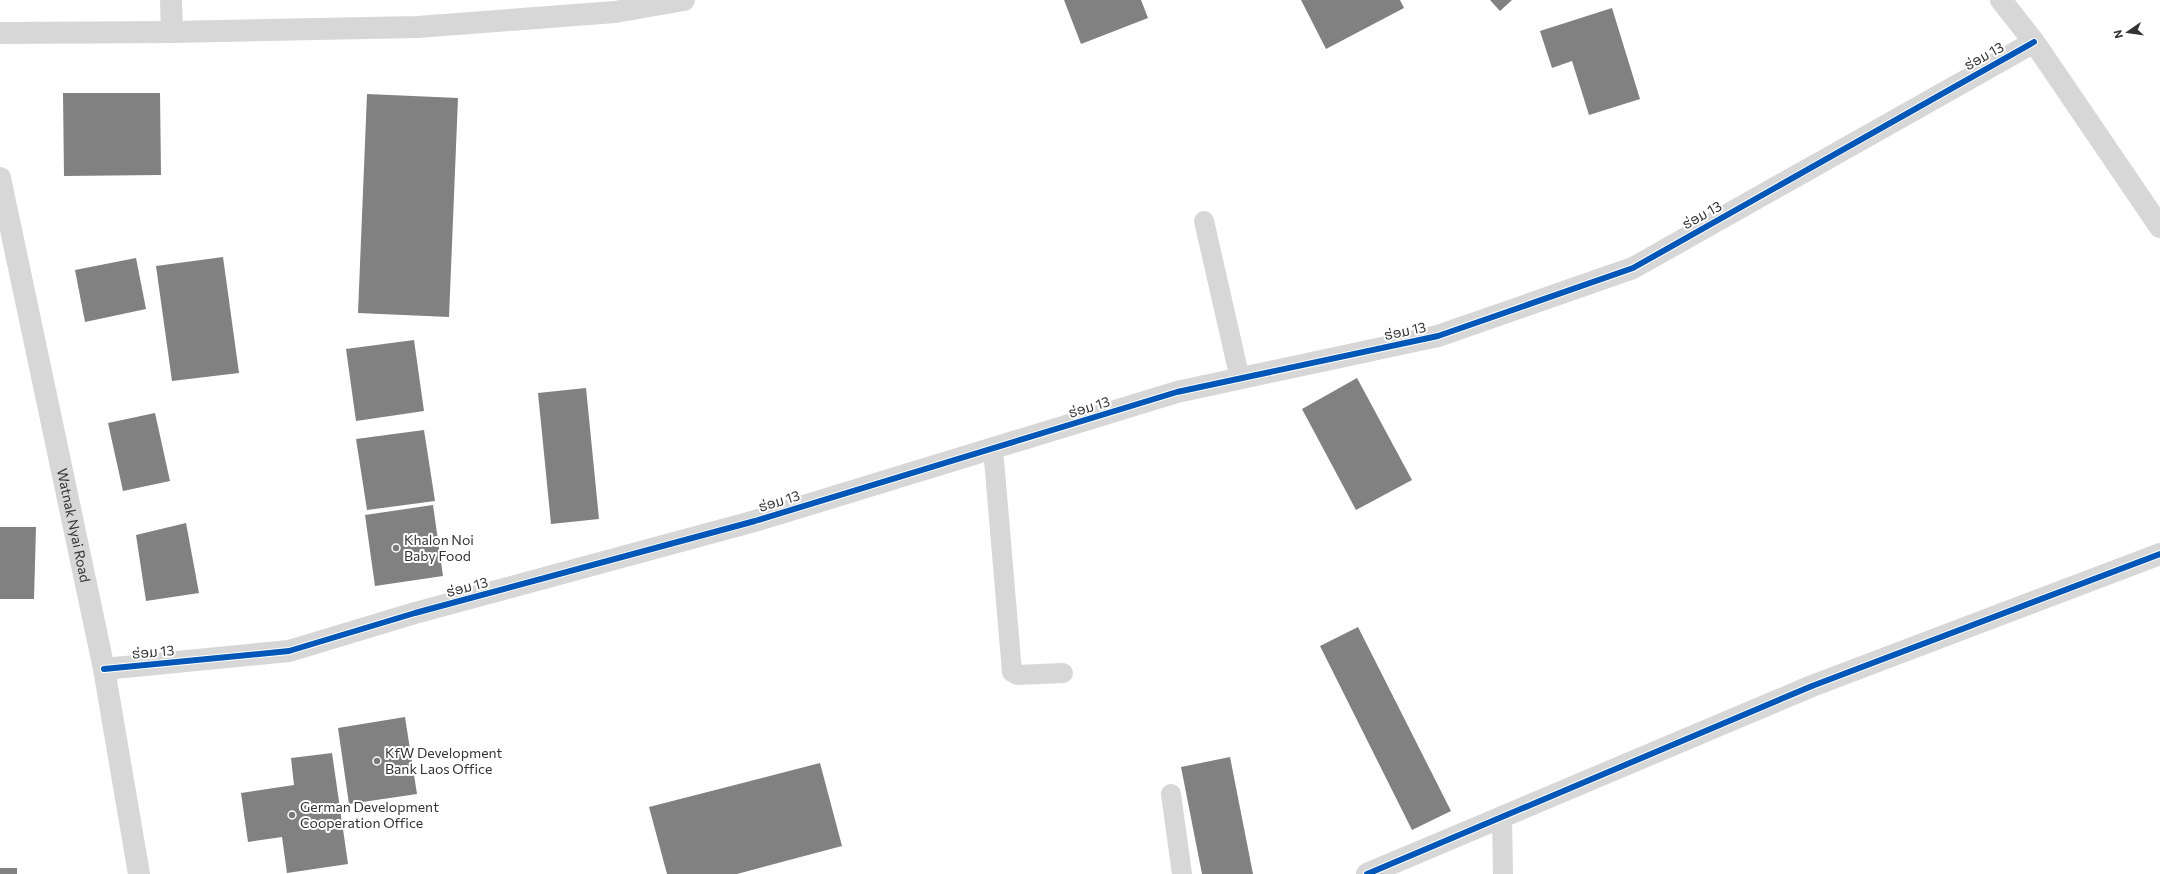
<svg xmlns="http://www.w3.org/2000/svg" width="2160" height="874" viewBox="0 0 2160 874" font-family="Commissioner,'Noto Sans Lao',sans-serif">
  <rect width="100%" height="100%" fill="#fff"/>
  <g fill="#818181">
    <polygon points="1064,0 1141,0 1148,18 1081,44"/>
    <polygon points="1301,0 1400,0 1404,8 1326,49"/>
    <polygon points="1490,0 1512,0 1500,11"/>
    <polygon points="1612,8 1640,99 1589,115 1572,61 1552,68 1540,31"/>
    <polygon points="63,93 160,93 161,175 64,176"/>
    <polygon points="367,94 458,98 449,317 358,313"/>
    <polygon points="223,257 239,373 172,381 156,266"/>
    <polygon points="136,258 146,309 85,322 75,270"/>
    <polygon points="414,340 424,411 356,421 346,349"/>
    <polygon points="1357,378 1412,480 1356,510 1302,409"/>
    <polygon points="586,388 599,519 551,524 538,393"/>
    <polygon points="155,413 170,481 123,491 108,423"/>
    <polygon points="424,430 435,501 367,510 356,439"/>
    <polygon points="433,505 443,576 375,586 365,515"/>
    <polygon points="186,523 199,593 146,601 136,535"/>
    <polygon points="0,527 36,527 34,599 0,599"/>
    <polygon points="1358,627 1451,811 1412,830 1320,646"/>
    <polygon points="405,717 417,794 349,804 338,728"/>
    <polygon points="332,753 348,864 287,873 282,837 248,842 241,793 294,785 291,758"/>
    <polygon points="1230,757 1253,874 1202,874 1181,767"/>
    <polygon points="820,763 842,846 737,874 667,874 649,807"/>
    <rect x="0" y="868" width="17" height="6"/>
  </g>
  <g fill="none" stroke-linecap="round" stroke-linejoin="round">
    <g stroke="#d7d7d7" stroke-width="20">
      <polyline points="1204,221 1240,379"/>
      <polyline points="993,448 1012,672 1017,675 1063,673"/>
      <polyline points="1171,794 1182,874"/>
      <polyline points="1502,817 1503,874"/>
    </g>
    <g stroke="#d7d7d7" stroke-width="22">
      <polyline points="171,0 172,32"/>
      <polyline points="2001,0 2034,42 2160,227"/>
      <path id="s1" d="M0,178l104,491 35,205"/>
      <polyline points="104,669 289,651 415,613 755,521 1177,392 1438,336 1633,268 2034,42"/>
      <polyline points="1367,874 1812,686 2160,554"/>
    </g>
    <polyline stroke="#d7d7d7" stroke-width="22" points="0,33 172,32 417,27 615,12 684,0"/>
    <defs>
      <g id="cycleway">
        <polyline points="104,669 289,651 415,613 755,521 1177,392 1438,336 1633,268 2034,42"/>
        <polyline points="1367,874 1812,686 2160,554"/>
      </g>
    </defs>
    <use href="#cycleway" stroke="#fff" stroke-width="8"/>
    <use href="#cycleway" stroke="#0057b8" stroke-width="6"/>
  </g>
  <g fill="#7a7a7a" stroke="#fff" stroke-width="1.5">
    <circle cx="396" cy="548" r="4"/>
    <circle cx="377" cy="761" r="4"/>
    <circle cx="292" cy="815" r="4"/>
  </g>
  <g text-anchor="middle" stroke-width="4" stroke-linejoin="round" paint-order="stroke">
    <g font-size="14" fill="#333" stroke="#fff">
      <text transform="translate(1984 56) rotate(-29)" y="5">ຮ່ອມ 13</text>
      <text transform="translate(1702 215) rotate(-29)" y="5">ຮ່ອມ 13</text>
      <text transform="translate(1405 331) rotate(-12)" y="5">ຮ່ອມ 13</text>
      <text transform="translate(1089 407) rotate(-17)" y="5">ຮ່ອມ 13</text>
      <text transform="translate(779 501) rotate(-17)" y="5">ຮ່ອມ 13</text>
      <text dy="5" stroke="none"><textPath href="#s1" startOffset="355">Watnak Nyai Road</textPath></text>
      <text transform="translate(467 587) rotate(-15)" y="5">ຮ່ອມ 13</text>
      <text transform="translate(153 652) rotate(-5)" y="5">ຮ່ອມ 13</text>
    </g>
    <g font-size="14" fill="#333" stroke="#fff" text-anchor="start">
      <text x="404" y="545">Khalon Noi<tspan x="404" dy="16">Baby Food</tspan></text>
      <text x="385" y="758">KfW Development<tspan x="385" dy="16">Bank Laos Office</tspan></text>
      <text x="300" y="812">German Development<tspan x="300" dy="16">Cooperation Office</tspan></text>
    </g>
  </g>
  <g transform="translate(2128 32) rotate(257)" stroke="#ffffff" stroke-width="3" paint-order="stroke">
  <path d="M0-3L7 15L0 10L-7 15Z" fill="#333333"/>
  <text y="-6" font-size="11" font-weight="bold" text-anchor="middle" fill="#333333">N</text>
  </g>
</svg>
